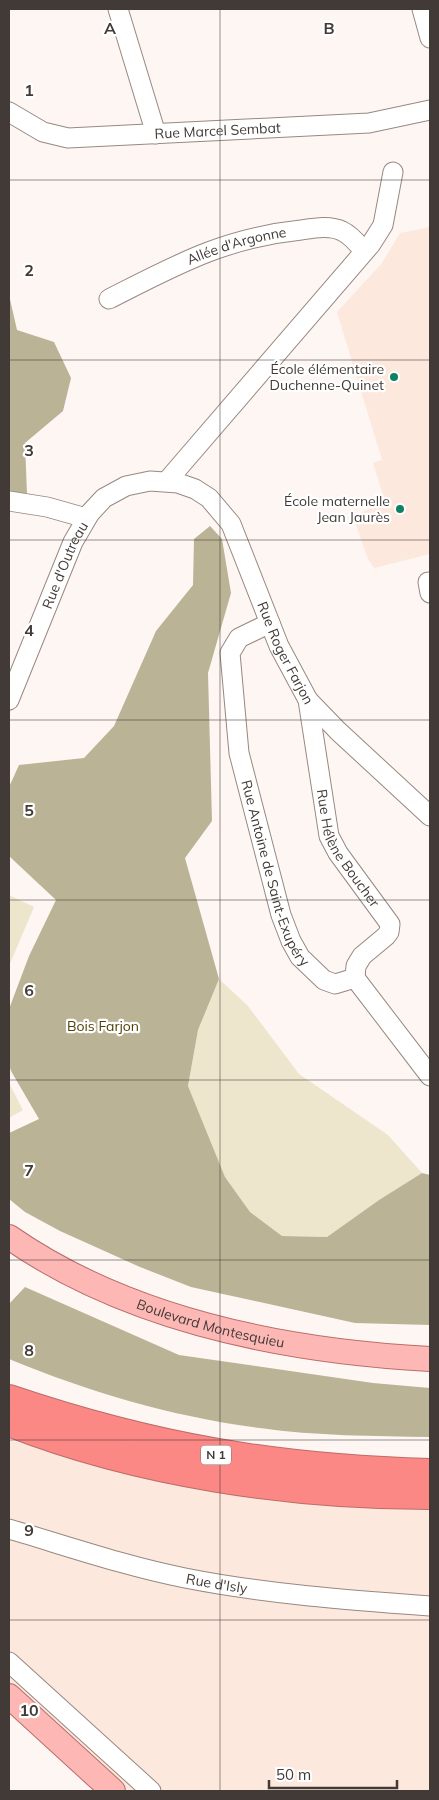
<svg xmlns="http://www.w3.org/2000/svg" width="439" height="1800" viewBox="0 0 439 1800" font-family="Mulish,sans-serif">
  <rect width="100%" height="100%" fill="#fef6f3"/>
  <g fill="#fde8de">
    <polygon points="430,227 430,554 374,568 368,559 353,516 385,502 373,463 382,460 337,312 382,263 400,233"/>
    <polygon points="9,1440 183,1485 355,1507 430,1507 430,1791 129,1791 9,1683"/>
  </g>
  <g fill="#ede6cd">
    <polygon points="9,895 34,907 9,966"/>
    <polygon points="219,979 248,1006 299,1074 388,1135 422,1173 379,1200 327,1237 282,1236 250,1212 225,1177 188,1086 198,1030"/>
    <polygon points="9,1083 23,1110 9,1118"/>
  </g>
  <g fill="#bbb395">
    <polygon points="9,295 17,330 54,342 71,378 63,411 25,443 27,494 9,492"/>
    <polygon points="210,526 222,539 231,593 208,673 212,821 185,858 219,979 198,1030 188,1086 225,1177 250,1212 282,1236 327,1237 379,1200 422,1173 430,1175 430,1325 355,1323 191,1287 140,1267 60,1231 25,1212 9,1199 9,1133 39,1119 11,1071 9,1064 9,1009 29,956 56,900 9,856 9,787 19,765 84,758 114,726 156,631 193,585 194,539"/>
    <path d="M25,1287l154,68 194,28 57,5v49c-56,-1 -114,-1 -170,-9 -87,-11 -171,-36 -251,-69v-55z"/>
  </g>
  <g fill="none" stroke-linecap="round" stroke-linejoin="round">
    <defs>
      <g id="minor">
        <polyline points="118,9 156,134"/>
        <polyline points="422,9 430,38"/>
        <path id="s1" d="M9,112l34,20 25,6 301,-15 61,-13"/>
        <path id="s2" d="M109,299c67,-34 115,-61 192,-69 13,-2 29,-5 41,1 9,4 16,13 22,20"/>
        <polyline points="167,481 371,244 383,225 393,172"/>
        <polyline points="9,501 47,507 86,518"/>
        <polyline points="430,582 428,582 430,593"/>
        <path id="s3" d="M270,623l-31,15 -9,15 9,100 42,162 10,26 9,16 24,23 11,4 20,-6"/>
        <path id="s4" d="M9,700l64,-158 17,-29 14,-15 22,-12 24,-5 28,2 17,6 14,9 22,26 48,122 29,54 30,31 92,85"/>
        <path id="s5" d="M308,700l21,136 9,17 52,71 -1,8 -3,4 -24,20 -6,10 -1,12"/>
        <polyline points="355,978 430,1076"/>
        <path id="s6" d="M9,1529c58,17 116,37 176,49 81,16 163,22 245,28"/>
        <polyline points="9,1662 151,1791"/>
      </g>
      <g id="major">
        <path id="s7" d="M9,1237c121,84 276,114 421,122"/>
        <polyline points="9,1696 113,1791"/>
      </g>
      <g id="highway">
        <path d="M9,1399c145,49 269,70 421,74"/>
        <path d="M9,1422c130,51 282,73 421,73"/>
      </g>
    </defs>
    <use href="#minor" stroke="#988880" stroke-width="21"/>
    <use href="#major" stroke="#ba6d69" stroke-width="26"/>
    <use href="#highway" stroke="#ba6d69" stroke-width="30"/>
    <use href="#minor" stroke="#fff" stroke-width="19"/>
    <use href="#major" stroke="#fdb8b6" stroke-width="24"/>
    <use href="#highway" stroke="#fb8885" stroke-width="28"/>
  </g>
  <path fill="none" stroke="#413a36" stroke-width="1" stroke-opacity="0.55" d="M220,9v1782M9,180h421M9,360h421M9,540h421M9,720h421M9,900h421M9,1080h421M9,1260h421M9,1440h421M9,1620h421"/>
  <g fill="#0b8261" stroke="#fff" stroke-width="2">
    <circle cx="394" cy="377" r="5"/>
    <circle cx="400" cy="509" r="5"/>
  </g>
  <g text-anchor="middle" stroke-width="4.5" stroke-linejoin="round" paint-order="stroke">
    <rect fill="#fff" stroke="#7a7572" stroke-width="1" x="201" y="1445.5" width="30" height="19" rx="4"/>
    <g font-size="12" font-weight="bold" fill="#413a36">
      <text x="216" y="1459">N 1</text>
    </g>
    <g font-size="14" fill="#413a36" stroke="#fff">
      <text dy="5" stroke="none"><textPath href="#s1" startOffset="215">Rue Marcel Sembat</textPath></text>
      <text dy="5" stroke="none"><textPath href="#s2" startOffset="139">Allée d'Argonne</textPath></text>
      <text dy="5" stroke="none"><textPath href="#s4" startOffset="146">Rue d'Outreau</textPath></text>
      <text dy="5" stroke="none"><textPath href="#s4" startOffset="511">Rue Roger Farjon</textPath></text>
      <text dy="5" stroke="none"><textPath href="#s5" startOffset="156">Rue Hélène Boucher</textPath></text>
      <text dy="5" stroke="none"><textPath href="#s3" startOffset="278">Rue Antoine de Saint-Exupéry</textPath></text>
      <text dy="5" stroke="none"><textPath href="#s7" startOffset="221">Boulevard Montesquieu</textPath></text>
      <text dy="5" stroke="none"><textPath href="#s6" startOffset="215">Rue d'Isly</textPath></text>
    </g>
    <g font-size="14" fill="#413a36" stroke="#fff" text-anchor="end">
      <text x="384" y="374">École élémentaire<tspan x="384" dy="16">Duchenne-Quinet</tspan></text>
      <text x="390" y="506">École maternelle<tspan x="390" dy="16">Jean Jaurès</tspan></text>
    </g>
    <g font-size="14" fill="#4f4109" stroke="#fff">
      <text x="103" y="1031">Bois Farjon</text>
    </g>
  </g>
  <g font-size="16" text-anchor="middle" font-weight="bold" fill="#413a36" stroke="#fff" stroke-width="4.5" stroke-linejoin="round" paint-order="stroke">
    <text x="110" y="34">A</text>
    <text x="329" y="34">B</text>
    <text x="29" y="96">1</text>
    <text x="29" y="276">2</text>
    <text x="29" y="456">3</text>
    <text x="29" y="636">4</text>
    <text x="29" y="816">5</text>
    <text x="29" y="996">6</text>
    <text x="29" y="1176">7</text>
    <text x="29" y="1356">8</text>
    <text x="29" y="1536">9</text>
    <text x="29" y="1716">10</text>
  </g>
  <rect width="439" height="1800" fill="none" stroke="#413a36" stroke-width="20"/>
  <path d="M269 1780v8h128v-8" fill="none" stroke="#413a36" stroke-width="2.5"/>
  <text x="276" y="1780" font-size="15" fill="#413a36" stroke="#ffffff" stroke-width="4" paint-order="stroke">50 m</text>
</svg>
